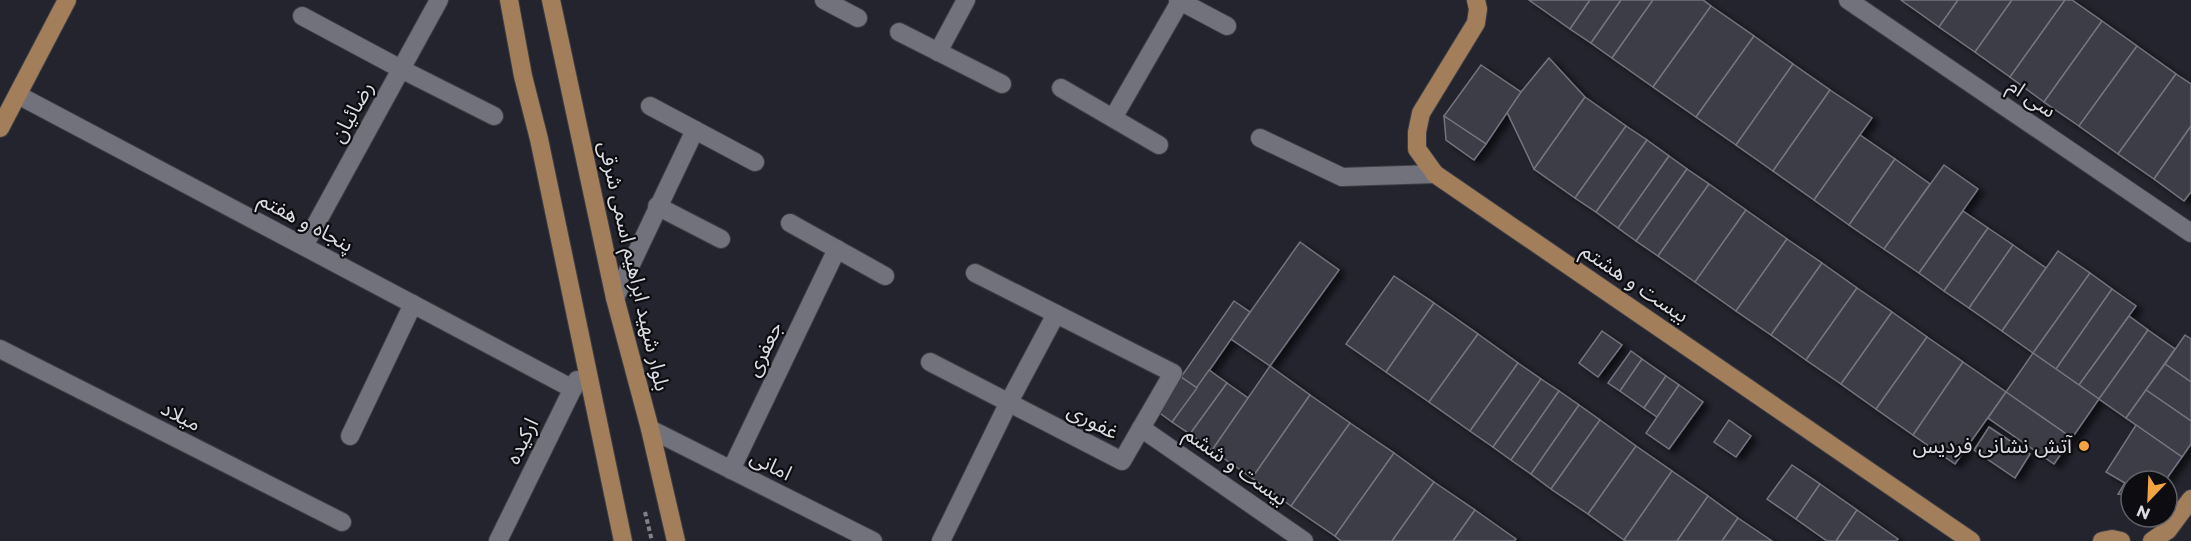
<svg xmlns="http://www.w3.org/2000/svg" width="2191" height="541" viewBox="0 0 2191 541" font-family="Montserrat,'Noto Sans Arabic',sans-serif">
  <defs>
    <filter id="shadow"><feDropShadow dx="6" dy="4" stdDeviation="3" flood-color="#0009"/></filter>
  </defs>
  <rect width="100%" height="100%" fill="#23242d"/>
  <g fill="#3c3c46" stroke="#73747f" stroke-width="1.5" filter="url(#shadow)">
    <polygon points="1529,0 1590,0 1570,29"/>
    <polygon points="1590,0 1621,0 1591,43 1570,29"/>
    <polygon points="1621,0 1653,0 1612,58 1591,43"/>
    <polygon points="1653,0 1703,0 1711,6 1653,87 1612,58"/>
    <polygon points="1901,0 1958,0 1939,27"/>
    <polygon points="1958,0 2012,0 1975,52 1939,27"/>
    <polygon points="2012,0 2065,0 2010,77 1975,52"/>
    <polygon points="2065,0 2072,0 2102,21 2044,102 2010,77"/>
    <polygon points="1711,6 1754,36 1696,117 1653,87"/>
    <polygon points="2102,21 2137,46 2079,126 2044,102"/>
    <polygon points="1754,36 1793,64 1736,145 1696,117"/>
    <polygon points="2137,46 2176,74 2118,154 2079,126"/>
    <polygon points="1549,58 1585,97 1534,169 1507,112 1521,92"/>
    <polygon points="1793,64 1830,90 1773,171 1736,145"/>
    <polygon points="1481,65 1521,92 1486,144 1444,116"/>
    <polygon points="2176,74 2191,84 2191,126 2154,179 2118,154"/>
    <polygon points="1830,90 1872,118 1814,200 1773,171"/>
    <polygon points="1585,97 1626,126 1575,198 1534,169"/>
    <polygon points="1444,116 1486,144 1474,160 1446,140"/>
    <polygon points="1626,126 1647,140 1596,212 1575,198"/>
    <polygon points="2191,126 2191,192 2184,201 2154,179"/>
    <polygon points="1860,135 1895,159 1849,225 1814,200"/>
    <polygon points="1647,140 1669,156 1618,228 1596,212"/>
    <polygon points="1669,156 1687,169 1636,241 1618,228"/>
    <polygon points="1895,159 1930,184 1884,249 1849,225"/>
    <polygon points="1944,165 1978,189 1919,273 1884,249"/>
    <polygon points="1687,169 1709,184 1658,256 1636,241"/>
    <polygon points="1709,184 1746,210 1695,282 1658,256"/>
    <polygon points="1746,210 1787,239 1736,311 1695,282"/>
    <polygon points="1963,211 1988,228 1944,291 1919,273"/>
    <polygon points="1988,228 2013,245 1969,308 1944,291"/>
    <polygon points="1787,239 1822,263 1771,335 1736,311"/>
    <polygon points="1300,242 1339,270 1270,366 1231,339"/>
    <polygon points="2013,245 2046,268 2002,331 1969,308"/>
    <polygon points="2058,251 2090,273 2033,353 2002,331"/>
    <polygon points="1822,263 1857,288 1806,360 1771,335"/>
    <polygon points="2090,273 2112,289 2056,369 2033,353"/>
    <polygon points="1394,276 1434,303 1386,372 1346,344"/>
    <polygon points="1857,288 1892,312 1841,384 1806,360"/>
    <polygon points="2112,289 2136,306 2079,385 2056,369"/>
    <polygon points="1234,301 1250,312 1197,388 1181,377"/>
    <polygon points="1434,303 1478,334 1429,402 1386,372"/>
    <polygon points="1892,312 1927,337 1876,409 1841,384"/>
    <polygon points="2129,316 2148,330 2099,399 2079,385"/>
    <polygon points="2148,330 2175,349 2126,418 2099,399"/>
    <polygon points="1602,331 1622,345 1598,377 1579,363"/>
    <polygon points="1478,334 1518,363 1470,431 1429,402"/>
    <polygon points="2185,335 2191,339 2191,382 2165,364"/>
    <polygon points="1927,337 1963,362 1913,435 1876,409"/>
    <polygon points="1631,351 1642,359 1620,391 1608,383"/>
    <polygon points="2033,353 2099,399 2072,438 2006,392"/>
    <polygon points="1642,359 1666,376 1644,408 1620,391"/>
    <polygon points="1963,362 2006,392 1955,464 1913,435"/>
    <polygon points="1518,363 1541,379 1493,447 1470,431"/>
    <polygon points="2165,364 2191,382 2191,421 2146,390"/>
    <polygon points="1270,366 1310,395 1252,478 1212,450"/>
    <polygon points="1209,370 1227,383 1190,434 1172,422"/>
    <polygon points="1666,376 1679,385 1657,417 1644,408"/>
    <polygon points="1181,377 1197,388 1172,422 1157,411"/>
    <polygon points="1541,379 1559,391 1511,460 1493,447"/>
    <polygon points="1227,383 1248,398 1212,450 1190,434"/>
    <polygon points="1679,385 1703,402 1669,449 1646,433"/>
    <polygon points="2146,390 2191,421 2191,444 2182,457 2126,418"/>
    <polygon points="1559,391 1579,405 1531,474 1511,460"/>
    <polygon points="2006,392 2072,438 2054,464 1988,418"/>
    <polygon points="1310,395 1350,423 1291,506 1252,478"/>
    <polygon points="1579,405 1600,420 1551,489 1531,474"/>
    <polygon points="1600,420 1636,446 1588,514 1551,489"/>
    <polygon points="1729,420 1751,436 1736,457 1714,442"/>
    <polygon points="1350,423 1394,453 1335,536 1291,506"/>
    <polygon points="2136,425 2182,457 2165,481 2131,481 2131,495 2118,494 2125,483 2106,472"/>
    <polygon points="1989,427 2030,454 2015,478 1974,450"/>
    <polygon points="1636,446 1672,471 1624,540 1588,514"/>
    <polygon points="1394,453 1434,482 1392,541 1341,541 1335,536"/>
    <polygon points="1792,465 1820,484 1796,519 1767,499"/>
    <polygon points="1672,471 1708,496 1677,541 1626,541 1624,540"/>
    <polygon points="1434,482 1475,510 1453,541 1392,541"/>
    <polygon points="1820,484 1857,510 1836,541 1827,541 1796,519"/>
    <polygon points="1708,496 1738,518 1722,541 1677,541"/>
    <polygon points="1475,510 1516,539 1514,541 1453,541"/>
    <polygon points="1857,510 1898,539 1896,541 1836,541"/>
    <polygon points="1738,518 1772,541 1722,541"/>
  </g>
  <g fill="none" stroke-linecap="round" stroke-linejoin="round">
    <defs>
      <g id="minor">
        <polyline points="824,0 858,18"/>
        <polyline points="1178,0 1227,26"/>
        <polyline points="1848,0 2191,233"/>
        <polyline points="302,16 401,69 494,116"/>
        <polyline points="899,32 1002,84"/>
        <polyline points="938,52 966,0"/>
        <polyline points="1061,88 1159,145"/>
        <polyline points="18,95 573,389"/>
        <polyline points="650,106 755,162"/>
        <polyline points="1113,118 1181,0"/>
        <polyline points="1260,138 1342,177 1435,174"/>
        <polyline points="657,206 721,239"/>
        <polyline points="790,223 885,276"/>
        <polyline points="304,246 439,0"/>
        <polyline points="615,298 695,130"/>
        <polyline points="0,349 342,522"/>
        <polyline points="930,362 1122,461 1173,373 975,273"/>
        <polyline points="1141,428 1304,541"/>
        <polyline points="650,429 873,541"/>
        <polyline points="350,436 413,304"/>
        <polyline points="731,470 837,249"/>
        <polyline points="498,541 577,380"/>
        <polyline points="941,541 1009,402 1056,314"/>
      </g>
      <g id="major">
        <polyline points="509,0 523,76 539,139 623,541"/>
        <polyline points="551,0 615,298 650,429 676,541"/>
        <polyline points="1476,0 1478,9 1476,23 1421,113 1417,132 1417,149 1435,174 1971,541"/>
        <polyline points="0,128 67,0"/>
        <polyline points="2102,541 2112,539 2121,541"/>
        <polyline points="2152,541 2168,530 2191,499"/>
      </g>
    </defs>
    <use href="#minor" stroke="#3e3f46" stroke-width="20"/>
    <use href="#major" stroke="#3e3f46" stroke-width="20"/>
    <polyline stroke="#818289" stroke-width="4" stroke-dasharray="4.5 3" stroke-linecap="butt" points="645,512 652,541"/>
    <use href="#minor" stroke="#72727d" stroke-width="18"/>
    <use href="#major" stroke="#a27f5a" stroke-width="18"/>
  </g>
  <circle fill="#f3a442" stroke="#0d0d11" stroke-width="2" cx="2084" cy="446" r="6"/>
  <g text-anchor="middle" stroke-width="4.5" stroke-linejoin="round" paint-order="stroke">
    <g font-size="21" fill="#dbdce2" stroke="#0d0d11">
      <text transform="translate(2032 98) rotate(34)" y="7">سی ام</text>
      <text transform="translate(352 112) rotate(-61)" y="7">رضائیان</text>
      <text transform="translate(306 222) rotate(28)" y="7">پنجاه و هفتم</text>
      <text transform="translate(634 266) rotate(77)" y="7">بلوار شهید ابراهیم اسمی شرقی</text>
      <text transform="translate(1635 283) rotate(34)" y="7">بیست و هشتم</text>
      <text transform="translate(764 349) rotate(-64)" y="7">جعفری</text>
      <text transform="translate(181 416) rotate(27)" y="7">میلاد</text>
      <text transform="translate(1093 421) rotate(28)" y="7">غفوری</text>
      <text transform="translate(522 441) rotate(-64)" y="7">ارکیده</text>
      <text transform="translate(771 465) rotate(27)" y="7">امانی</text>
      <text transform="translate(1236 466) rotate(35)" y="7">بیست و ششم</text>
    </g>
    <g font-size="21" fill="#dbdce2" stroke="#0d0d11" text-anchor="end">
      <text x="2072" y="453">آتش نشانی فردیس</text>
    </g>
  </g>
  <g transform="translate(2149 499) rotate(203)"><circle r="28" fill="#0d0d11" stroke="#5f6065" stroke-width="1.5"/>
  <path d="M0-4.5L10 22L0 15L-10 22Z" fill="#f3a442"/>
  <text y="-9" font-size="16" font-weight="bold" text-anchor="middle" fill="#dbdce2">N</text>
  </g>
</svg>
